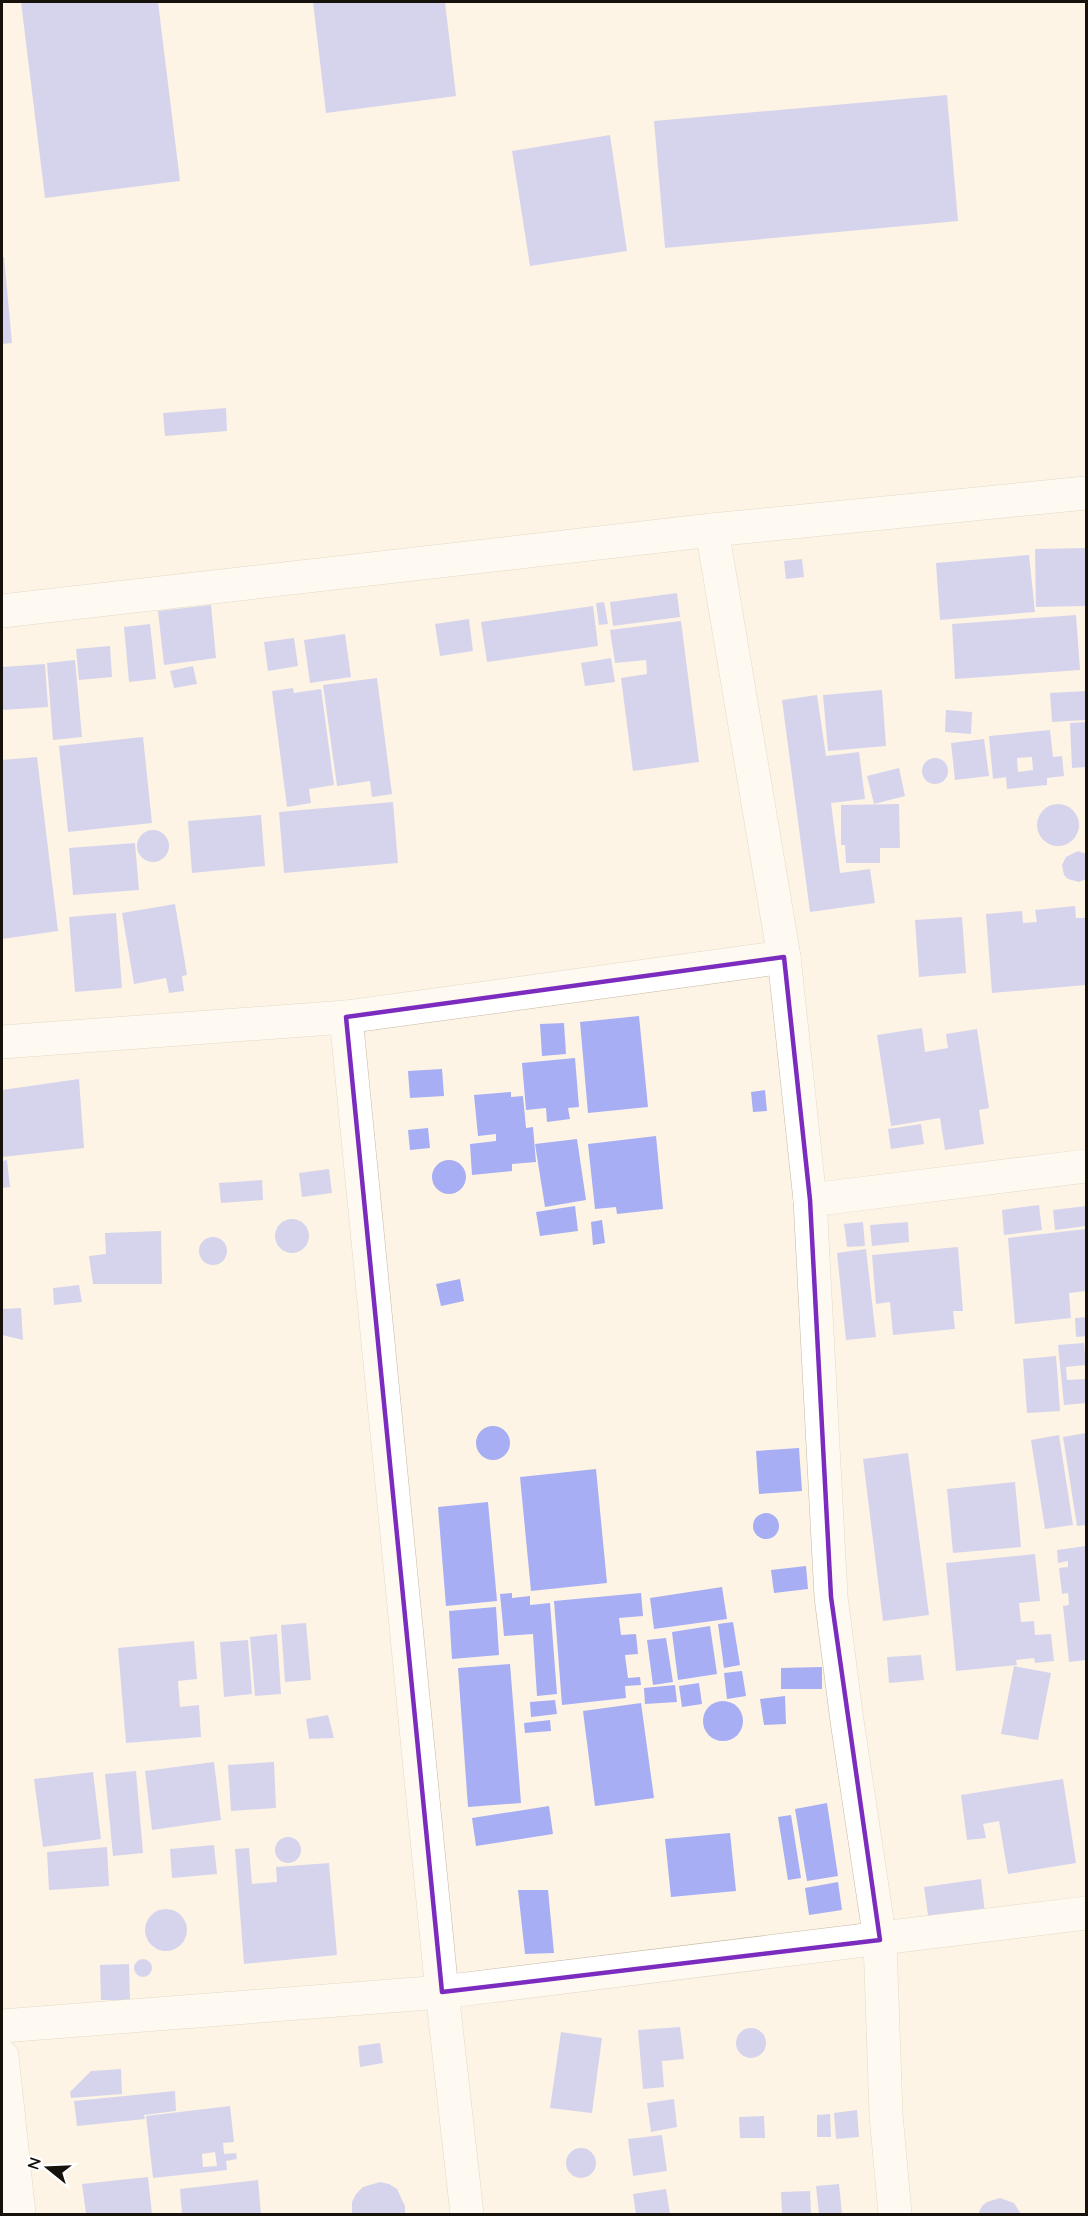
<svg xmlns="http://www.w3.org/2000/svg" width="1088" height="2216" viewBox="0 0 1088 2216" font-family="Quicksand,sans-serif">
  <rect width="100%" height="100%" fill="#fdf4e6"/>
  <g fill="#a7aef3" fill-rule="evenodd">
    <polygon points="21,2 158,2 180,181 45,198"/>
    <polygon points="313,2 445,2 456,96 326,113"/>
    <polygon points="947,95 958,221 665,248 654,121"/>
    <polygon points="610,135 627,251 530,266 512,151"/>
    <polygon points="2,257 4,257 12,343 2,344"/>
    <polygon points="226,408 227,431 165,436 163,413"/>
    <polygon points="1086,548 1086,606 1036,607 1035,549"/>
    <polygon points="1029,555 1035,612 940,620 936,563"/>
    <polygon points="802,559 804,577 786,579 784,561"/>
    <polygon points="677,593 680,617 613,626 610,602"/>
    <polygon points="604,602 608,624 599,625 596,603"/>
    <polygon points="211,605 216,658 164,665 158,611"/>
    <polygon points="593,606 598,646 487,662 481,622"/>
    <polygon points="1076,615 1080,670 955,679 952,624"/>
    <polygon points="469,619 473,651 440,656 435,624"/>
    <polygon points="681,621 699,762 633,771 621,678 647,674 646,660 615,663 610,630"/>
    <polygon points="150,624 156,679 129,682 124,627"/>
    <polygon points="345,634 351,677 310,683 304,640"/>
    <polygon points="294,638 298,666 268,671 264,642"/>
    <polygon points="110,646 112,677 79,680 76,649"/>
    <polygon points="611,658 615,682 585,686 581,663"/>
    <polygon points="75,660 82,737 53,740 47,663"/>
    <polygon points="45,664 48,707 2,710 2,667"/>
    <polygon points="193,666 197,684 174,688 170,671"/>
    <polygon points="377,678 392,794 372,797 370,781 337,786 323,685"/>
    <polygon points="293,688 294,693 321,689 334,785 309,789 311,803 287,807 272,691"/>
    <polygon points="882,690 886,746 828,751 823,695"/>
    <polygon points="1086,691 1086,720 1052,722 1050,693"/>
    <polygon points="817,695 826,756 859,752 865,799 831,803 840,873 870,869 875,903 810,912 782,700"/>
    <polygon points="946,710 972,712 971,734 945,732"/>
    <polygon points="1086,722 1086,767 1072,768 1070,723"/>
    <path d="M1050,730l3,27 9,-1 2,20 -17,2v7l-40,4 -1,-12 -13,2 -4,-43zM1032,757l1,13 -15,2 -1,-14z"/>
    <polygon points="143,737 152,823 68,832 59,746"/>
    <polygon points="984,739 989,776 955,780 951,743"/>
    <polygon points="37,757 58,931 2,939 2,760"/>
    <circle cx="935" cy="771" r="13"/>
    <polygon points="899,768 905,796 874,804 867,776"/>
    <polygon points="393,802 398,863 284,873 279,812"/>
    <polygon points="899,804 900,848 880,848 880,863 846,863 845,845 841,845 841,805"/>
    <circle cx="1058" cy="825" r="21"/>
    <polygon points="261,815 265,866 192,873 188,821"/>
    <circle cx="153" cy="846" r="16"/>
    <polygon points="135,843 139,890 73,895 69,848"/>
    <polygon points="1078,851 1086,854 1086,879 1079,882 1068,879 1064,875 1062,865 1066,857"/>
    <polygon points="175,904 187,975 182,976 184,991 169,993 166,978 134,984 122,913"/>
    <polygon points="1075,906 1076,918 1086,918 1086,985 992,993 986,914 1022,911 1023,923 1037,922 1035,910"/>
    <polygon points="116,913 122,988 75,992 69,917"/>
    <polygon points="962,917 966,973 919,977 915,920"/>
    <polygon points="639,1016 648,1107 588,1113 580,1022"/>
    <polygon points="564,1023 566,1054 542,1056 540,1024"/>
    <polygon points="922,1028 925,1052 948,1048 946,1034 977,1029 989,1108 979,1110 984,1144 945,1150 940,1118 891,1126 877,1035"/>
    <polygon points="575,1058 579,1107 568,1108 570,1119 547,1122 546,1108 526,1110 522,1063"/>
    <polygon points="442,1069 444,1096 410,1098 408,1071"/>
    <polygon points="79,1079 84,1148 2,1157 2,1090"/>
    <polygon points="765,1090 767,1111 753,1112 751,1092"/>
    <polygon points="511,1092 511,1097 523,1096 526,1128 533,1127 536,1162 512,1164 512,1171 472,1175 470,1144 496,1141 496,1134 478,1136 474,1095"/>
    <polygon points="921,1124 924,1144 891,1149 888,1129"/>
    <polygon points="428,1128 430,1148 410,1150 408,1130"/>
    <polygon points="656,1136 663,1209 617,1214 616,1207 595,1209 588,1144"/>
    <polygon points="577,1139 586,1200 545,1207 535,1144"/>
    <polygon points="7,1160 10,1187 2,1188 2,1161"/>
    <circle cx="449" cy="1177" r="17"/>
    <polygon points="329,1169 332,1193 302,1197 299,1173"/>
    <polygon points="262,1180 263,1200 221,1203 219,1183"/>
    <polygon points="1039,1205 1042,1230 1004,1235 1002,1210"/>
    <polygon points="575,1206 578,1231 540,1236 536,1212"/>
    <polygon points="1086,1206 1086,1226 1055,1230 1053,1210"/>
    <circle cx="292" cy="1236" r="17"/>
    <polygon points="602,1220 605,1243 593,1245 591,1222"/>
    <polygon points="863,1222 865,1246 847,1247 844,1224"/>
    <polygon points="908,1222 909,1242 872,1246 870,1225"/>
    <polygon points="1086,1229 1086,1291 1069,1293 1071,1318 1015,1324 1008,1238"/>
    <polygon points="161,1231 162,1284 93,1284 89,1256 106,1254 105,1233"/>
    <circle cx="213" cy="1251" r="14"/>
    <polygon points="958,1247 963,1311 953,1311 955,1329 893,1335 890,1302 876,1304 872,1255"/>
    <polygon points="866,1249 876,1337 846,1340 837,1253"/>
    <polygon points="460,1279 464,1301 441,1306 436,1284"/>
    <polygon points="79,1285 82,1302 54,1305 53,1288"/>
    <polygon points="21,1308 23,1340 2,1335 2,1309"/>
    <polygon points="1086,1317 1086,1336 1076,1337 1075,1318"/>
    <polygon points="1084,1343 1086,1365 1066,1367 1067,1380 1086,1379 1086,1403 1064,1405 1058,1345"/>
    <polygon points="1056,1356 1060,1411 1027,1413 1023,1359"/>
    <circle cx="493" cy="1443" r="17"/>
    <polygon points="1086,1433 1086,1525 1077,1526 1063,1437"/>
    <polygon points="1059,1435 1073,1525 1045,1529 1031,1440"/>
    <polygon points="799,1448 802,1491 759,1494 756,1451"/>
    <polygon points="908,1453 929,1615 883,1621 863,1459"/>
    <polygon points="596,1469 607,1583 531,1591 520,1477"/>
    <polygon points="1015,1482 1021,1547 953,1553 947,1489"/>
    <polygon points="488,1502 497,1601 446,1606 438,1507"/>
    <circle cx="766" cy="1526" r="13"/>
    <polygon points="1086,1546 1086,1660 1069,1662 1063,1606 1069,1605 1068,1593 1062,1594 1059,1568 1068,1567 1068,1561 1058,1563 1057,1550"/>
    <polygon points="1035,1554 1040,1601 1019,1603 1021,1622 1034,1621 1035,1635 1051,1634 1054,1661 1035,1663 1034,1658 1016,1660 1017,1665 956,1671 946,1563"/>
    <polygon points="806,1566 808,1589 774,1593 771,1570"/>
    <polygon points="722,1587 727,1619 654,1629 650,1598"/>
    <polygon points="512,1593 512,1598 530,1596 530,1605 550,1603 557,1694 537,1696 533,1634 504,1636 500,1594"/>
    <polygon points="641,1593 643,1616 619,1618 621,1635 636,1634 638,1654 625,1655 628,1678 640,1677 641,1685 625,1686 626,1698 562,1705 554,1601"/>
    <polygon points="496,1607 499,1655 452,1659 449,1611"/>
    <polygon points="733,1622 740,1665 724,1668 718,1624"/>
    <polygon points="306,1623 311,1680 285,1682 281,1625"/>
    <polygon points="710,1626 717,1674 678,1680 672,1632"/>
    <polygon points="277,1634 281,1694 255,1696 250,1637"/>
    <polygon points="666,1638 673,1682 653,1685 647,1640"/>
    <polygon points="248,1640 252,1694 224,1697 220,1642"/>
    <polygon points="194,1641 197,1679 178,1681 180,1707 199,1705 201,1737 126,1743 118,1648"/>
    <polygon points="921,1655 924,1680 889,1683 887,1657"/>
    <polygon points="510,1664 521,1803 468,1807 458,1668"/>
    <polygon points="1014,1666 1051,1673 1038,1740 1001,1734"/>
    <polygon points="822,1667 822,1689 781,1689 781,1668"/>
    <polygon points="742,1671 746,1696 727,1699 724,1673"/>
    <polygon points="699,1683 702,1704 682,1707 679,1686"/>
    <polygon points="675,1685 677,1702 645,1704 644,1688"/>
    <polygon points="785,1696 786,1724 764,1725 760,1699"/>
    <polygon points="555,1700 557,1714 531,1717 530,1702"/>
    <circle cx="723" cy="1721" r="20"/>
    <polygon points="641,1703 654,1798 595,1806 583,1711"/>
    <polygon points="328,1715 334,1738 309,1739 306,1719"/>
    <polygon points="550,1720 551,1731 525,1733 524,1723"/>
    <polygon points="214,1762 221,1820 152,1830 145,1771"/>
    <polygon points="274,1762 276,1808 231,1811 228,1765"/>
    <polygon points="136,1771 143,1853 113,1856 105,1774"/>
    <polygon points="93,1772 101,1839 43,1847 34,1779"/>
    <polygon points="1063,1779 1076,1863 1008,1874 999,1821 983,1824 986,1838 967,1840 961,1795"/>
    <polygon points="827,1803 838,1876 807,1881 795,1809"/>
    <polygon points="549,1806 553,1834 476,1846 472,1818"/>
    <polygon points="791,1815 801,1878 788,1880 778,1817"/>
    <polygon points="730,1833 736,1891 671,1897 665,1839"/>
    <circle cx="288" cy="1850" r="13"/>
    <polygon points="214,1845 217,1874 172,1878 170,1849"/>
    <polygon points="107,1847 109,1886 49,1890 47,1852"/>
    <polygon points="249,1848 252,1884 277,1882 276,1867 329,1863 337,1955 244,1964 235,1849"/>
    <polygon points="981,1879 985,1913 929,1922 924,1887"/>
    <polygon points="838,1882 842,1910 809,1915 805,1888"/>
    <polygon points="518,1890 548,1890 554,1953 525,1954"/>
    <circle cx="166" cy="1930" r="21"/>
    <circle cx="143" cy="1968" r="9"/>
    <polygon points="129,1964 130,2000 101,2000 100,1965"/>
    <polygon points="680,2027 684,2059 662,2061 664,2087 643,2089 638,2030"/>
    <circle cx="751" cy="2043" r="15"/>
    <polygon points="561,2032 602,2038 592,2113 550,2108"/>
    <polygon points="380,2043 383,2063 360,2067 358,2046"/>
    <polygon points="121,2069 122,2094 71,2098 70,2092 91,2071"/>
    <polygon points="175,2091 176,2111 144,2115 145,2119 77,2126 74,2101"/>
    <polygon points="674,2099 677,2127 651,2132 647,2103"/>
    <path d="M230,2106l4,36 -11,1 1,11 12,-1 1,6 -11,2 1,9 -74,8 -7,-62zM215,2152l2,14 -14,1 -1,-13z"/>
    <polygon points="857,2110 859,2137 836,2139 834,2113"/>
    <polygon points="830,2114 831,2137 817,2137 817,2115"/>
    <polygon points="764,2116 765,2138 740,2138 739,2117"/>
    <polygon points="662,2135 667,2171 633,2176 628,2139"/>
    <circle cx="581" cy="2163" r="15"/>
    <polygon points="148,2177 152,2214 86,2214 82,2184"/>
    <polygon points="258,2180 261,2214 182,2214 180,2189"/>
    <polygon points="380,2182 389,2184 397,2189 405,2206 405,2214 352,2214 352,2202 356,2194 363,2187"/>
    <polygon points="839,2184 842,2214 819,2214 816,2186"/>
    <polygon points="666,2189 670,2214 636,2214 633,2194"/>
    <polygon points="810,2191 811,2214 782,2214 781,2192"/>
    <polygon points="1000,2198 1014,2203 1021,2214 978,2214 982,2206 987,2202"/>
  </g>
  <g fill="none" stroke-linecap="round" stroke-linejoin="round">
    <defs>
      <g id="minor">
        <polyline points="712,530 784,957 810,1200 831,1597 847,1721 880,1940 886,2115 895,2214"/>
        <polyline points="346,1017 442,1992 467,2214"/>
        <polyline points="2,1042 346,1017 784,957"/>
        <polyline points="810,1200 1086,1166"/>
        <polyline points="2,2026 442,1992 1086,1913"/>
        <polyline points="2,2056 19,2214"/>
      </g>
      <polyline id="trunk" points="2,611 712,530 1086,493"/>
    </defs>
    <use href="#minor" stroke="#c7b9a3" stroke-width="34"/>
    <use href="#trunk" stroke="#c7b9a3" stroke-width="34"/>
    <use href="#minor" stroke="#fff" stroke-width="33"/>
    <use href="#trunk" stroke="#fff" stroke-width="33"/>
  </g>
  <path d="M0 0H1088V2216H0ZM784,957l26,243 21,397 49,343 -438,52 -96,-975z" fill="#fdf4e6" fill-opacity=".55" fill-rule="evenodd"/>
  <path fill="none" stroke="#7b2cbf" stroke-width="4.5" stroke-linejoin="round" d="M784,957l26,243 21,397 49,343 -438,52 -96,-975z"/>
  <rect width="1088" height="2216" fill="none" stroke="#16110a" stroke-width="6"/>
  <g transform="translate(48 2168) rotate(288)" stroke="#ffffff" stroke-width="4.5" paint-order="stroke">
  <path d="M0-4.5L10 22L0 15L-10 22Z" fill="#16110a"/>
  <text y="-9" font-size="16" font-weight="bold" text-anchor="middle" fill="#16110a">N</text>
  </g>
</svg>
